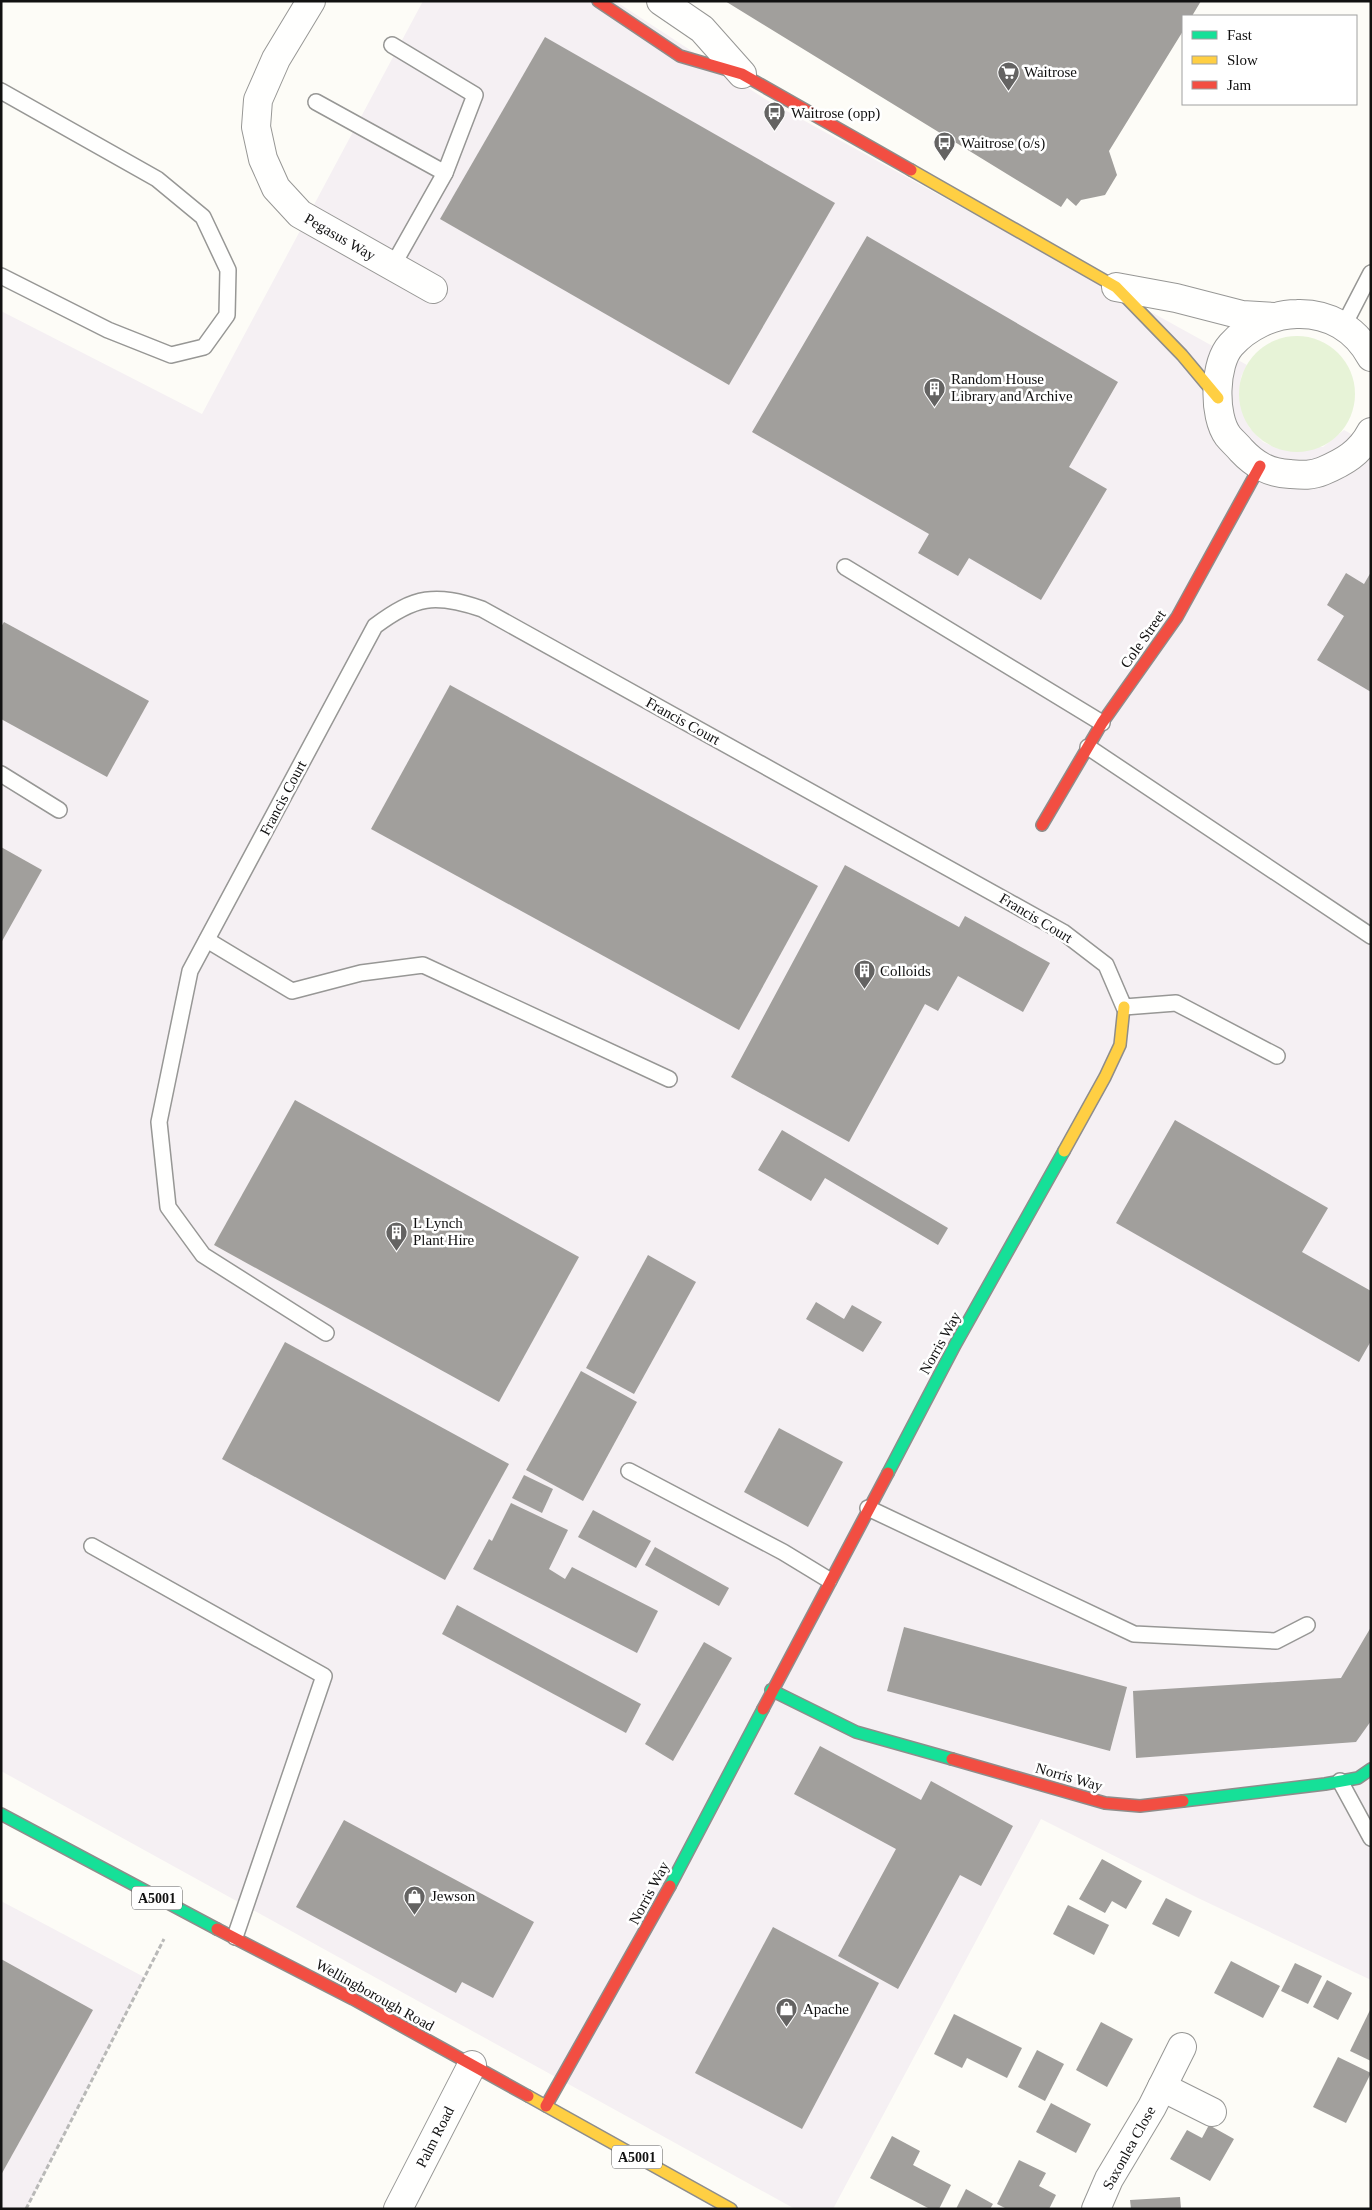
<svg xmlns="http://www.w3.org/2000/svg" width="1372" height="2210" viewBox="0 0 1372 2210" font-family="Georgia,serif">
  <rect width="100%" height="100%" fill="#fdfcf7"/>
  <g fill="#f5f0f3">
    <polygon points="423,1 615,1 765,99 1247,365 1241,377 1239,397 1249,427 1263,442 1274,447 1323,447 1344,430 1371,445 1371,1980 1198,1898 1041,1819 833,2209 795,2209 1,1771 1,311 202,414"/>
    <polygon points="1,1901 144,1977 26,2209 1,2209"/>
  </g>
  <circle fill="#e7f3d7" cx="1297" cy="394" r="58"/>
  <g fill="#a19f9c">
    <polygon points="725,1 1201,1 1192,16 1183,16 1183,31 1109,151 1117,175 1105,195 1081,200 1076,206 1067,198 1061,207"/>
    <polygon points="545,37 835,203 729,385 440,219"/>
    <polygon points="867,236 1118,382 1069,467 1107,489 1041,600 969,558 958,576 918,553 929,534 752,432"/>
    <polygon points="1371,572 1371,692 1317,660 1344,616 1327,605 1346,573 1364,584"/>
    <polygon points="4,622 149,701 107,777 1,719 1,627"/>
    <polygon points="450,685 818,886 739,1030 371,829"/>
    <polygon points="1,847 42,870 1,943"/>
    <polygon points="845,865 959,927 965,916 1050,963 1023,1012 958,976 938,1011 925,1004 849,1142 731,1077"/>
    <polygon points="295,1100 579,1257 499,1402 214,1245"/>
    <polygon points="1175,1120 1328,1208 1302,1252 1371,1291 1371,1341 1359,1362 1116,1223"/>
    <polygon points="782,1130 948,1228 938,1245 825,1178 811,1201 758,1170"/>
    <polygon points="648,1255 696,1282 634,1394 586,1368"/>
    <polygon points="816,1302 844,1319 852,1305 882,1322 863,1352 806,1319"/>
    <polygon points="285,1342 509,1464 445,1580 222,1459"/>
    <polygon points="581,1371 637,1402 583,1501 526,1470"/>
    <polygon points="779,1428 843,1462 808,1527 744,1492"/>
    <polygon points="524,1475 553,1489 542,1513 512,1498"/>
    <polygon points="511,1503 568,1530 549,1569 565,1579 572,1567 658,1611 637,1653 473,1569 489,1539 492,1541"/>
    <polygon points="593,1510 651,1541 636,1568 578,1537"/>
    <polygon points="655,1547 729,1588 719,1606 645,1565"/>
    <polygon points="457,1605 641,1704 626,1733 442,1634"/>
    <polygon points="904,1627 1127,1687 1110,1751 887,1691"/>
    <polygon points="1371,1627 1371,1721 1356,1742 1136,1758 1133,1691 1341,1678"/>
    <polygon points="704,1642 732,1658 673,1761 645,1744"/>
    <polygon points="820,1746 921,1800 931,1781 1013,1826 981,1886 960,1875 898,1989 838,1956 896,1849 794,1794"/>
    <polygon points="344,1820 534,1922 493,1998 462,1982 456,1993 296,1907"/>
    <polygon points="1102,1859 1142,1881 1126,1909 1112,1901 1105,1913 1079,1899"/>
    <polygon points="1166,1898 1192,1911 1179,1937 1152,1924"/>
    <polygon points="1068,1905 1109,1925 1094,1955 1053,1934"/>
    <polygon points="773,1927 879,1983 802,2129 695,2073"/>
    <polygon points="1,1959 93,2010 1,2175"/>
    <polygon points="1231,1961 1280,1986 1263,2018 1214,1993"/>
    <polygon points="1295,1963 1322,1976 1308,2004 1281,1991"/>
    <polygon points="1327,1980 1352,1993 1338,2020 1313,2007"/>
    <polygon points="1371,2008 1371,2061 1350,2051"/>
    <polygon points="954,2014 1022,2048 1007,2078 967,2058 962,2068 934,2054"/>
    <polygon points="1101,2022 1133,2039 1107,2087 1076,2070"/>
    <polygon points="1037,2050 1064,2064 1045,2101 1018,2087"/>
    <polygon points="1338,2057 1371,2073 1346,2123 1313,2107"/>
    <polygon points="1051,2103 1091,2124 1076,2153 1036,2132"/>
    <polygon points="1209,2125 1234,2139 1210,2181 1170,2159 1187,2130 1202,2138"/>
    <polygon points="892,2136 920,2151 913,2165 951,2185 939,2209 930,2209 870,2178"/>
    <polygon points="1019,2160 1046,2173 1039,2186 1056,2195 1049,2209 1007,2209 997,2204"/>
    <polygon points="966,2189 993,2204 990,2209 956,2209"/>
    <polygon points="1180,2197 1181,2209 1131,2209 1130,2200"/>
  </g>
  <g fill="none" stroke-linecap="round" stroke-linejoin="round">
    <defs>
      <g id="lane">
        <polyline points="392,45 475,95 445,173 392,267"/>
        <polyline points="1,91 157,179 203,217 228,270 227,315 204,347 171,355 108,330 1,276"/>
        <polyline points="316,102 445,173"/>
        <polyline points="1344,325 1371,273"/>
        <polyline points="845,567 1102,723"/>
        <polyline points="1088,747 1371,936"/>
        <polyline points="1,774 59,810"/>
        <polyline points="207,940 292,991 361,973 423,965 669,1079"/>
        <path d="M326,1333l-123,-78 -35,-48 -9,-85 31,-151 185,-345c40,-30 60,-33 107,-17l581,323 43,33 18,42 52,-4 101,53"/>
        <polyline points="629,1471 783,1552 829,1580"/>
        <polyline points="868,1508 1134,1634 1276,1641 1307,1625"/>
        <polyline points="92,1546 324,1676 235,1937"/>
        <polyline points="1340,1781 1371,1838"/>
      </g>
      <g id="street">
        <polyline points="311,1 276,59 258,100 256,127 263,159 276,188 300,214 433,289"/>
        <polyline points="661,1 702,29 742,74"/>
        <polyline points="1116,287 1176,298 1242,315 1274,317"/>
        <path d="M1371,357c-15,-28 -42,-44 -74,-43 -24,0 -50,13 -66,31 -17,19 -18,71 -3,91 4,5 9,9 13,14 14,15 28,23 49,24 12,1 21,2 33,-3 21,-9 37,-18 48,-39"/>
        <polyline points="1162,2087 1212,2112"/>
        <polyline points="398,2209 472,2065"/>
        <polyline points="1096,2209 1109,2179 1152,2107 1182,2047"/>
      </g>
      <g id="fast">
        <polyline points="888,1473 955,1345 1064,1151"/>
        <polyline points="771,1690 856,1732 952,1759"/>
        <polyline points="1183,1801 1325,1784 1358,1778 1371,1769"/>
        <polyline points="1,1814 217,1929"/>
        <polyline points="670,1886 763,1709"/>
      </g>
      <g id="slow">
        <polyline points="911,170 1116,287 1182,355 1218,398"/>
        <polyline points="1064,1151 1105,1077 1120,1045 1124,1007"/>
        <polyline points="528,2096 731,2209"/>
      </g>
      <g id="jam">
        <polyline points="598,1 680,56 742,74 911,170"/>
        <polyline points="1042,825 1102,723 1177,617 1260,466"/>
        <polyline points="763,1709 888,1473"/>
        <polyline points="952,1759 1105,1803 1140,1806 1183,1801"/>
        <polyline points="217,1929 353,1999 528,2096"/>
        <polyline points="546,2106 670,1886"/>
      </g>
    </defs>
    <use href="#lane" stroke="#979795" stroke-width="18"/>
    <use href="#street" stroke="#979795" stroke-width="30"/>
    <use href="#fast" stroke="#8e8d8b" stroke-width="14"/>
    <use href="#slow" stroke="#8e8d8b" stroke-width="14"/>
    <use href="#jam" stroke="#8e8d8b" stroke-width="14"/>
    <polyline stroke="#b9b9b8" stroke-width="3" stroke-dasharray="5 2.5" stroke-linecap="butt" points="26,2209 164,1939"/>
    <use href="#lane" stroke="#fffffe" stroke-width="15"/>
    <use href="#street" stroke="#fffffe" stroke-width="28"/>
    <use href="#fast" stroke="#16e098" stroke-width="11"/>
    <use href="#slow" stroke="#ffcf43" stroke-width="11"/>
    <use href="#jam" stroke="#f24e42" stroke-width="11"/>
  </g>
  <defs>
    <symbol id="supermarket-pin" viewBox="-11 -11 22 30"><path d="M0 17L-7.5 6A9.5 9.5 0 1 1 7.5 6Z" fill="#646362" stroke="#fff"/><path d="M-6-5.5h2.5l.6 2H6L4.5 2H-2.5L-4.4-4H-6ZM-1.5 3.2a1.3 1.3 0 1 0 .1 0ZM3 3.2a1.3 1.3 0 1 0 .1 0Z" fill="#fff"/></symbol>
    <symbol id="bus-pin" viewBox="-11 -11 22 30"><path d="M0 17L-7.5 6A9.5 9.5 0 1 1 7.5 6Z" fill="#646362" stroke="#fff"/><path d="M-5-6H5V4H4V6H2V4H-2V6H-4V4H-5ZM-3.5-4V0h7V-4ZM-3.5 1.2v1.5H-2V1.2ZM2 1.2v1.5H3.5V1.2Z" fill="#fff"/></symbol>
    <symbol id="building-pin" viewBox="-11 -11 22 30"><path d="M0 17L-7.5 6A9.5 9.5 0 1 1 7.5 6Z" fill="#646362" stroke="#fff"/><path d="M-4-6H4V6H1V3H-1V6H-4ZM-2.5-4.3h1.7v1.8h-1.7ZM.8-4.3h1.7v1.8H.8ZM-2.5-1h1.7V.8h-1.7ZM.8-1h1.7V.8H.8Z" fill="#fff"/></symbol>
    <symbol id="shop-pin" viewBox="-11 -11 22 30"><path d="M0 17L-7.5 6A9.5 9.5 0 1 1 7.5 6Z" fill="#646362" stroke="#fff"/><path d="M-5-2.5h2.3a2.7 3.5 0 0 1 5.4 0H5L5.5 6h-11ZM-1.5-2.5h3a1.5 2.3 0 0 0-3 0Z" fill="#fff"/></symbol>
  </defs>
  <g fill-rule="evenodd">
    <use href="#supermarket-pin" x="996" y="60" width="25" height="34"/>
    <use href="#bus-pin" x="762" y="100" width="25" height="34"/>
    <use href="#bus-pin" x="932" y="130" width="25" height="34"/>
    <use href="#building-pin" x="922" y="376" width="25" height="34"/>
    <use href="#building-pin" x="852" y="958" width="25" height="34"/>
    <use href="#building-pin" x="384" y="1220" width="25" height="34"/>
    <use href="#shop-pin" x="402" y="1884" width="25" height="34"/>
    <use href="#shop-pin" x="774" y="1996" width="25" height="34"/>
  </g>
  <g text-anchor="middle" stroke-width="5" stroke-linejoin="round" paint-order="stroke">
    <g fill="#fff" stroke="#585858" stroke-width="1">
      <rect x="132" y="1886.5" width="50" height="23" rx="4"/>
      <rect x="612" y="2145.5" width="50" height="23" rx="4"/>
    </g>
    <g font-size="14" font-weight="bold" fill="#111">
      <text x="157" y="1903">A5001</text>
      <text x="637" y="2162">A5001</text>
    </g>
    <g font-size="15" fill="#111" stroke="#fff" text-anchor="start">
      <text x="1024" y="77">Waitrose</text>
      <text x="791" y="118">Waitrose (opp)</text>
      <text x="961" y="148">Waitrose (o/s)</text>
      <text x="951" y="384">Random House<tspan x="951" dy="17">Library and Archive</tspan></text>
      <text x="880" y="976">Colloids</text>
      <text x="413" y="1228">L Lynch<tspan x="413" dy="17">Plant Hire</tspan></text>
      <text x="431" y="1901">Jewson</text>
      <text x="803" y="2014">Apache</text>
    </g>
    <g font-size="15" fill="#111" stroke="#fff">
      <text transform="translate(340 237) rotate(30)" y="5">Pegasus Way</text>
      <text transform="translate(1143 639) rotate(-55)" y="5">Cole Street</text>
      <text transform="translate(683 721) rotate(29)" y="5">Francis Court</text>
      <text transform="translate(283 798) rotate(-62)" y="5">Francis Court</text>
      <text transform="translate(1036 918) rotate(31)" y="5">Francis Court</text>
      <text transform="translate(940 1343) rotate(-61)" y="5">Norris Way</text>
      <text transform="translate(1069 1777) rotate(16)" y="5">Norris Way</text>
      <text transform="translate(649 1893) rotate(-62)" y="5">Norris Way</text>
      <text transform="translate(375 1995) rotate(29)" y="5">Wellingborough Road</text>
      <text transform="translate(435 2137) rotate(-63)" y="5">Palm Road</text>
      <text transform="translate(1129 2148) rotate(-61)" y="5">Saxonlea Close</text>
    </g>
  </g>
  <rect width="1372" height="2210" fill="none" stroke="#111111" stroke-width="5"/>
  <rect x="1182" y="15" width="175" height="90" fill="#ffffff" stroke="#a0a0a0"/>
  <rect x="1192" y="31" width="25" height="8" fill="#16e098" stroke="#a0a0a0"/>
  <text x="1227" y="40" font-size="15" fill="#111111">Fast</text>
  <rect x="1192" y="56" width="25" height="8" fill="#ffcf43" stroke="#a0a0a0"/>
  <text x="1227" y="65" font-size="15" fill="#111111">Slow</text>
  <rect x="1192" y="81" width="25" height="8" fill="#f24e42" stroke="#a0a0a0"/>
  <text x="1227" y="90" font-size="15" fill="#111111">Jam</text>
</svg>
